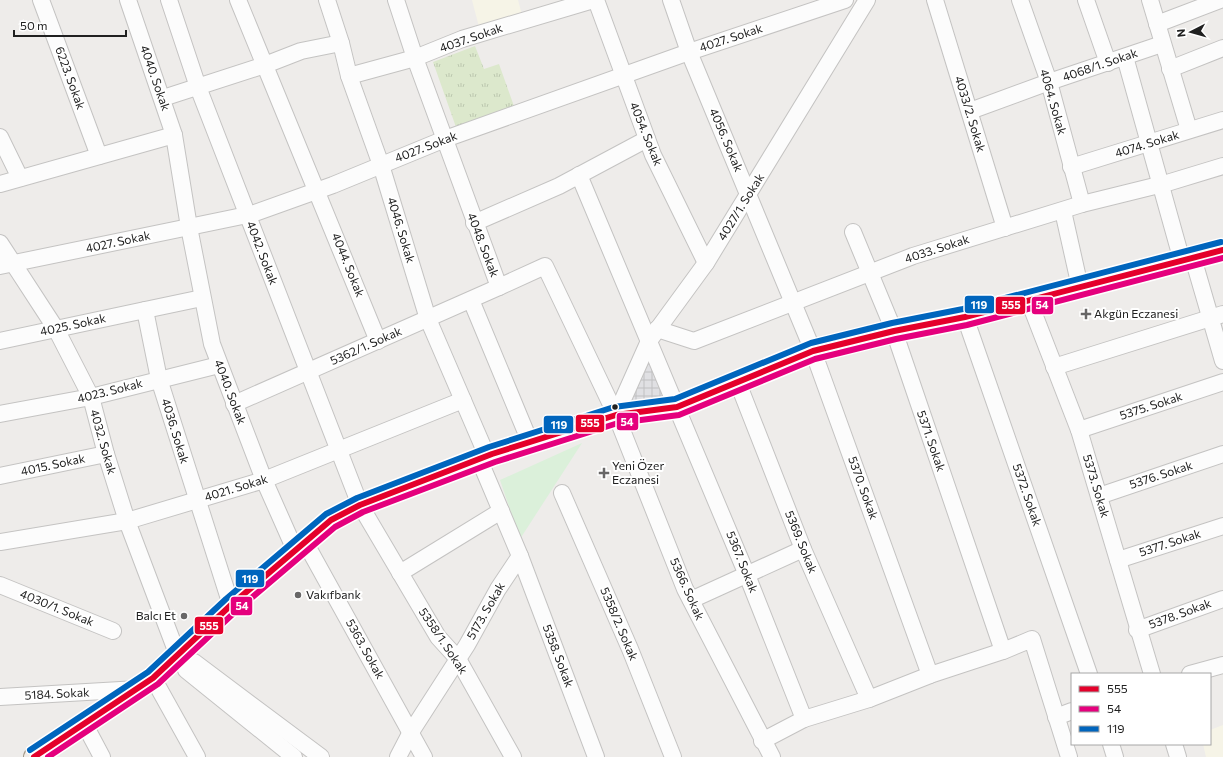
<svg xmlns="http://www.w3.org/2000/svg" width="1223" height="757" viewBox="0 0 1223 757" font-family="Commissioner,sans-serif">
  <defs>
    <pattern id="grass-tufts" width="24" height="20" patternUnits="userSpaceOnUse"><rect width="24" height="20" fill="#dce8cc"/><path d="M3 7l-1-3M5 7V3M7 7l1-3M15 17l-1-3M17 17v-4M19 17l1-3" fill="none" stroke="#bcc7af"/></pattern>
    <pattern id="plaza-grid" width="8" height="8" patternUnits="userSpaceOnUse"><rect width="8" height="8" fill="#e0e0e3"/><path d="M0 4h8M4 0v8" fill="none" stroke="#c0c0c2"/></pattern>
  </defs>
  <rect width="100%" height="100%" fill="#eeecea"/>
  <g fill="#f6f4e7">
    <polygon points="472,0 518,0 522,15 479,27"/>
    <polygon points="1223,725 1223,757 1206,757 1203,744 1210,744 1210,730"/>
  </g>
  <polygon fill="url(#grass-tufts)" points="475,46 484,69 499,64 515,109 457,130 433,62"/>
  <polygon fill="#dbf0da" points="582,443 520,539 500,480"/>
  <polygon fill="url(#plaza-grid)" points="649,352 670,402 626,408"/>
  <g fill="none" stroke-linecap="round" stroke-linejoin="round">
    <defs>
      <g id="minor">
        <polyline points="41,0 99,156"/>
        <polyline points="128,0 174,135 189,227 212,344 264,480 295,550"/>
        <polyline points="169,0 198,87 360,505 438,637 458,659 513,757"/>
        <polyline points="238,0 378,341"/>
        <polyline points="327,0 341,43 349,76 381,165 428,319 487,456"/>
        <polyline points="396,0 415,58 499,287 545,266 616,415 685,589 772,757"/>
        <polyline points="596,0 653,155 706,263"/>
        <polyline points="671,0 689,52 813,351 930,675"/>
        <polyline points="935,0 1005,228"/>
        <polyline points="1020,0 1049,82 1082,204"/>
        <polyline points="1086,0 1108,63"/>
        <polyline points="1150,0 1189,130"/>
        <polyline points="1157,24 1220,0"/>
        <polyline points="1125,57 1182,261"/>
        <polyline points="1170,69 1223,48"/>
        <polyline points="349,76 415,58 462,39 593,0"/>
        <polyline points="163,98 265,65 301,51 341,43"/>
        <polyline points="970,111 1049,82 1162,44"/>
        <polyline points="0,137 20,178"/>
        <polyline points="1071,167 1223,120"/>
        <polyline points="579,175 747,575 804,719"/>
        <polyline points="0,184 174,135"/>
        <polyline points="1063,211 1080,287"/>
        <polyline points="474,223 559,186 647,139"/>
        <polyline points="853,232 894,331 1003,651 1032,639 1069,757"/>
        <polyline points="0,243 56,329 91,397 106,454 127,521 178,656 184,661 186,670 294,757"/>
        <polyline points="1193,258 1223,361"/>
        <polyline points="0,266 252,214 333,185 445,139 689,52 845,0"/>
        <polyline points="202,298 145,310 159,379 231,605"/>
        <polyline points="471,300 530,442"/>
        <polyline points="1029,301 1079,430 1152,674"/>
        <polyline points="965,317 1089,674"/>
        <polyline points="657,329 694,341 913,256 1082,204 1167,183 1223,166"/>
        <polyline points="0,341 145,310"/>
        <polyline points="1054,367 1223,314"/>
        <polyline points="738,383 803,549 869,699"/>
        <polyline points="234,404 499,287"/>
        <polyline points="0,414 91,397 219,365"/>
        <polyline points="616,415 649,341 706,263 867,0"/>
        <polyline points="1079,430 1223,382"/>
        <polyline points="0,476 106,454"/>
        <polyline points="562,493 630,649 673,757"/>
        <polyline points="1099,496 1223,454"/>
        <polyline points="0,542 127,521 264,480 463,400"/>
        <polyline points="305,542 424,757"/>
        <polyline points="520,556 596,757"/>
        <polyline points="1118,560 1223,526"/>
        <polyline points="400,573 501,511"/>
        <polyline points="0,585 113,631"/>
        <polyline points="691,600 803,549"/>
        <polyline points="1137,630 1223,599"/>
        <polyline points="184,661 194,662 321,757"/>
        <polyline points="1190,674 1223,665"/>
        <polyline points="153,678 197,757"/>
        <polyline points="0,697 138,689"/>
        <polyline points="1056,717 1072,711"/>
        <polyline points="85,725 102,757"/>
        <polyline points="762,741 804,719 869,699 930,675 1003,651"/>
        <polyline points="1111,744 1115,757"/>
        <polyline points="1174,744 1178,757"/>
        <polyline points="398,757 411,732 467,645 498,589 520,556 479,459"/>
      </g>
      <polyline id="major" points="34,757 153,678 231,605 305,542 331,520 360,505 492,454 616,415 677,407 813,351 894,331 965,317 1029,301 1223,250"/>
    </defs>
    <use href="#minor" stroke="#c4c3c2" stroke-width="18"/>
    <use href="#major" stroke="#a29989" stroke-width="22"/>
    <use href="#minor" stroke="#fcfcfc" stroke-width="16"/>
    <use href="#major" stroke="#f1ece7" stroke-width="20"/>
    <defs>
      <polyline id="bus-1" points="34,757 153,678 231,605 331,520 360,505 492,454 616,415 677,407 813,351 894,331 965,317 1223,250"/>
      <polyline id="bus-2" points="48,757 158,684 236,611 335,527 363,512 495,462 618,423 679,415 815,359 896,339 967,325 1223,258"/>
      <polyline id="bus-3" points="30,750 148,672 226,599 326,514 357,498 489,447 614,407 675,399 811,343 892,323 963,309 1221,242"/>
    </defs>
    <use href="#bus-1" stroke="#fff" stroke-width="9"/>
    <use href="#bus-2" stroke="#fff" stroke-width="9"/>
    <use href="#bus-3" stroke="#fff" stroke-width="9"/>
    <use href="#bus-1" stroke="#e4002b" stroke-width="6"/>
    <use href="#bus-2" stroke="#e5007d" stroke-width="6"/>
    <use href="#bus-3" stroke="#0065bd" stroke-width="6"/>
  </g>
  <g fill="#686767" stroke="#fff" stroke-width="1.5">
    <path d="M1084 308h4v4h4v4h-4v4h-4v-4h-4v-4h4z"/>
    <path d="M602 467h4v4h4v4h-4v4h-4v-4h-4v-4h4z"/>
    <circle cx="298" cy="595" r="4"/>
    <circle cx="184" cy="616" r="4"/>
  </g>
  <circle fill="#202020" stroke="#fff" stroke-width="1.5" cx="615" cy="407" r="3.5"/>
  <g text-anchor="middle" stroke-width="4" stroke-linejoin="round" paint-order="stroke">
    <g font-size="12" fill="#202020" stroke="#fff">
      <text transform="translate(471 38) rotate(-19)" y="4">4037. Sokak</text>
      <text transform="translate(731 38) rotate(-18)" y="4">4027. Sokak</text>
      <text transform="translate(1100 65) rotate(-19)" y="4">4068/1. Sokak</text>
      <text transform="translate(70 78) rotate(70)" y="4">6223. Sokak</text>
      <text transform="translate(155 78) rotate(71)" y="4">4040. Sokak</text>
      <text transform="translate(1053 102) rotate(74)" y="4">4064. Sokak</text>
      <text transform="translate(970 114) rotate(73)" y="4">4033/2. Sokak</text>
      <text transform="translate(646 134) rotate(68)" y="4">4054. Sokak</text>
      <text transform="translate(726 140) rotate(67)" y="4">4056. Sokak</text>
      <text transform="translate(1147 144) rotate(-17)" y="4">4074. Sokak</text>
      <text transform="translate(426 147) rotate(-21)" y="4">4027. Sokak</text>
      <text transform="translate(741 207) rotate(-58)" y="4">4027/1. Sokak</text>
      <text transform="translate(401 230) rotate(73)" y="4">4046. Sokak</text>
      <text transform="translate(118 242) rotate(-12)" y="4">4027. Sokak</text>
      <text transform="translate(483 245) rotate(69)" y="4">4048. Sokak</text>
      <text transform="translate(937 249) rotate(-18)" y="4">4033. Sokak</text>
      <text transform="translate(262 253) rotate(69)" y="4">4042. Sokak</text>
      <text transform="translate(348 265) rotate(68)" y="4">4044. Sokak</text>
      <text transform="translate(73 325) rotate(-12)" y="4">4025. Sokak</text>
      <text transform="translate(366 346) rotate(-24)" y="4">5362/1. Sokak</text>
      <text transform="translate(110 391) rotate(-14)" y="4">4023. Sokak</text>
      <text transform="translate(230 392) rotate(69)" y="4">4040. Sokak</text>
      <text transform="translate(1151 406) rotate(-18)" y="4">5375. Sokak</text>
      <text transform="translate(175 431) rotate(73)" y="4">4036. Sokak</text>
      <text transform="translate(931 441) rotate(71)" y="4">5371. Sokak</text>
      <text transform="translate(103 442) rotate(74)" y="4">4032. Sokak</text>
      <text transform="translate(53 465) rotate(-12)" y="4">4015. Sokak</text>
      <text transform="translate(1161 475) rotate(-18)" y="4">5376. Sokak</text>
      <text transform="translate(1096 486) rotate(73)" y="4">5373. Sokak</text>
      <text transform="translate(236 488) rotate(-17)" y="4">4021. Sokak</text>
      <text transform="translate(863 488) rotate(70)" y="4">5370. Sokak</text>
      <text transform="translate(1027 495) rotate(71)" y="4">5372. Sokak</text>
      <text transform="translate(801 542) rotate(68)" y="4">5369. Sokak</text>
      <text transform="translate(1170 543) rotate(-18)" y="4">5377. Sokak</text>
      <text transform="translate(742 562) rotate(68)" y="4">5367. Sokak</text>
      <text transform="translate(687 589) rotate(66)" y="4">5366. Sokak</text>
      <text transform="translate(57 608) rotate(22)" y="4">4030/1. Sokak</text>
      <text transform="translate(486 611) rotate(-60)" y="4">5173. Sokak</text>
      <text transform="translate(1180 614) rotate(-20)" y="4">5378. Sokak</text>
      <text transform="translate(619 624) rotate(67)" y="4">5358/2. Sokak</text>
      <text transform="translate(443 641) rotate(56)" y="4">5358/1. Sokak</text>
      <text transform="translate(365 649) rotate(61)" y="4">5363. Sokak</text>
      <text transform="translate(558 656) rotate(69)" y="4">5358. Sokak</text>
      <text transform="translate(57 694) rotate(-3)" y="4">5184. Sokak</text>
    </g>
    <g font-size="12" fill="#202020" stroke="#fff" text-anchor="start">
      <text x="1094" y="318">Akgün Eczanesi</text>
      <text x="612" y="470">Yeni Özer<tspan x="612" dy="14">Eczanesi</tspan></text>
      <text x="306" y="599">Vakıfbank</text>
      <text x="176" y="620" text-anchor="end">Balcı Et</text>
    </g>
  </g>
  <g stroke="#fff" stroke-width="1.5">
    <rect x="964" y="295" width="31" height="19" rx="4" fill="#0065bd"/>
    <rect x="995" y="296" width="31" height="19" rx="4" fill="#e4002b"/>
    <rect x="1031" y="296" width="23" height="19" rx="4" fill="#e5007d"/>
    <rect x="616" y="412" width="23" height="19" rx="4" fill="#e5007d"/>
    <rect x="575" y="414" width="30" height="19" rx="4" fill="#e4002b"/>
    <rect x="543" y="415" width="31" height="19" rx="4" fill="#0065bd"/>
    <rect x="235" y="569" width="30" height="19" rx="4" fill="#0065bd"/>
    <rect x="230" y="596" width="23" height="20" rx="4" fill="#e5007d"/>
    <rect x="194" y="616" width="30" height="19" rx="4" fill="#e4002b"/>
  </g>
  <g font-size="11" text-anchor="middle" font-weight="bold" fill="#fff">
    <text x="979" y="309">119</text>
    <text x="1011" y="309">555</text>
    <text x="1042" y="309">54</text>
    <text x="627" y="426">54</text>
    <text x="590" y="427">555</text>
    <text x="559" y="429">119</text>
    <text x="250" y="583">119</text>
    <text x="242" y="610">54</text>
    <text x="209" y="630">555</text>
  </g>
  <rect x="1071" y="673" width="140" height="72" fill="#ffffff" stroke="#a6a6a6"/>
  <rect x="1079" y="686" width="20" height="6" fill="#e4002b" stroke="#a6a6a6"/>
  <text x="1107" y="693" font-size="12" fill="#202020">555</text>
  <rect x="1079" y="706" width="20" height="6" fill="#e5007d" stroke="#a6a6a6"/>
  <text x="1107" y="713" font-size="12" fill="#202020">54</text>
  <rect x="1079" y="726" width="20" height="6" fill="#0065bd" stroke="#a6a6a6"/>
  <text x="1107" y="733" font-size="12" fill="#202020">119</text>
  <g transform="translate(1191 32) rotate(264)" stroke="#ffffff" stroke-width="3" paint-order="stroke">
  <path d="M0-3L7 15L0 10L-7 15Z" fill="#202020"/>
  <text y="-6" font-size="11" font-weight="bold" text-anchor="middle" fill="#202020">N</text>
  </g>
  <path d="M14 30v6h112v-6" fill="none" stroke="#202020" stroke-width="2"/>
  <text x="20" y="30" font-size="12" fill="#202020" stroke="#ffffff" stroke-width="3" paint-order="stroke">50 m</text>
</svg>
